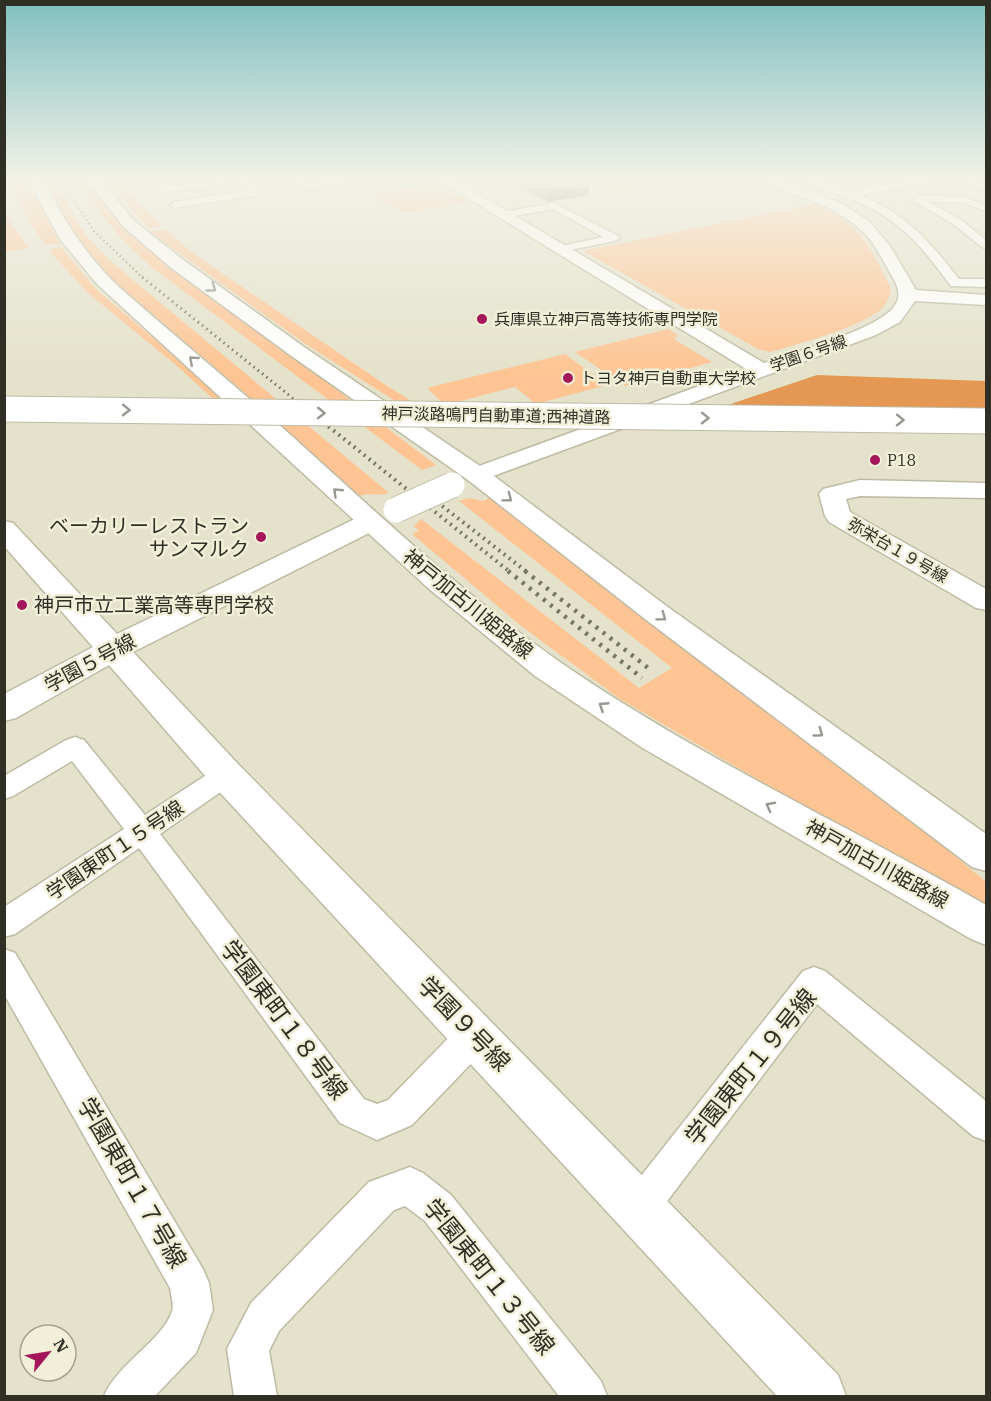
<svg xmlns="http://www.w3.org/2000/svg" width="991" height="1401" viewBox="0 0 991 1401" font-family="'IBM Plex Serif','Noto Sans JP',serif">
  <rect width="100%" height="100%" fill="#e4e2ca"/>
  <g fill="#fec493">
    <polygon points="5,178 25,178 60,244 44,244 5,182"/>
    <path d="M44,178h9l32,56 24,26 280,233c-13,4 -18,-2 -33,4l-117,-109 -125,-107 -40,-47z"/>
    <path d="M76,178h11l24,35 25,25 300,227 -14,5 -268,-201c-34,-30 -54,-53 -78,-91z"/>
    <polygon points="105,178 121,178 130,192 161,226 148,228"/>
    <polygon points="583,178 677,178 682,180 613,192"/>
    <polygon points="425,185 440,186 468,202 409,212 399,211 373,194"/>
    <path d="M816,204c47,23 52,40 75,84 -1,4 -2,10 -4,14 -11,22 -91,42 -116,50l-13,-3 -175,-98z"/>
    <polygon points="5,215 29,248 5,252"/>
    <polygon points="165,229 194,254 384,384 421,407 403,406 304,343 150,232"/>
    <polygon points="61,247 96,289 231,405 220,405 177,366 88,293 50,252 51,249"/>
    <polygon points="668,329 678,335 674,339 712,362 625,386 575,352"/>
    <polygon points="565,354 607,385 536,404 515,387 445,405 427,388"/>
    <polygon points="469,498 484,501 489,498 695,655 854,772 986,882 986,906 769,786 620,699 520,625 412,534 419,531 414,526 421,519 639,688 672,668 459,501"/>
  </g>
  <polygon fill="#e59853" points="817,375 986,381 986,410 722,407"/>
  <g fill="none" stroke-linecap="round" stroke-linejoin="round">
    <defs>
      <g id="street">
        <polygon points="237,178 248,178 263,192 258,195 175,208 170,205 175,202 250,190"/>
        <polygon points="289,178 300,178 308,184 342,178 364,178 359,181 306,190"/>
        <path d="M801,178h14l35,13 73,-13h21l-5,3 -79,14c49,21 67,44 99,84h27v8l-35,-1c-29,-39 -49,-65 -95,-85 -17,-7 -41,-12 -55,-23z"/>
        <polygon points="956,178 970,178 986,184 986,190"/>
        <polygon points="225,181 230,184 228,186 162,192 157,189 162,186"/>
        <polygon points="922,195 964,197 986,205 986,211 963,203 927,201 961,220 986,240 986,248 982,247 953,224 912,200"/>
        <polygon points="554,203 618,236 620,238 614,241 560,252 554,249 556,247 603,237 553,209 504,218 499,215 504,212"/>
        <polygon points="75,737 84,740 145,815 217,768 226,765 235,768 239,775 235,782 160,834 364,1099 377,1104 388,1100 462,1024 474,1020 486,1024 491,1036 486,1048 412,1125 377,1140 340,1123 139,848 15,934 4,937 4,907 124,829 72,761 13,796 4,799 4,776 66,740"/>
        <path d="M4,949l11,4 188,316 6,14 4,27 -17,43 -41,43h-51c14,-33 60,-57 68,-85 2,-6 -1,-16 -2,-23l-166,-294z"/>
        <polygon points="814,967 825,971 986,1101 986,1141 973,1136 817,1004 652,1221 639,1227 626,1221 620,1208 626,1195 803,971"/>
        <polygon points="410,1167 423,1173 451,1195 601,1381 607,1396 559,1396 425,1221 405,1206 394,1210 279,1331 269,1351 277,1396 234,1396 227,1349 251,1303 369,1182"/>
      </g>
      <g id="secondary">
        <path d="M435,178h16l313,185c31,-11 109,-32 129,-55 11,-13 3,-25 -4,-37 -7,-12 -13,-25 -22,-35 -27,-30 -72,-41 -109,-55l-2,-3h19l36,13 31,13 27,17 21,25 26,44 70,5v10l-71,-4 -15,21 -24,13 -399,147 -9,-2 -3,-5 3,-5 278,-101z"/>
        <polygon points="860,480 986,483 986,498 860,496 846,499 850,512 986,589 986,610 976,608 829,522 825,516 819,494 823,489"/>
        <polygon points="370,514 379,516 383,522 379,528 133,652 239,765 838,1375 846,1396 777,1396 213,785 109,665 16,718 4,721 4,694 93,647 4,546 4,521 13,523 117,634 361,516"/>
      </g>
      <g id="primary">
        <path d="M27,178h14c26,44 40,73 78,109 58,51 118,100 175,151 85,77 169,156 263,222 135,94 286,163 429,245v40l-15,-6 -330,-192 -106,-71 -107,-88 -331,-304 -37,-45z"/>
        <polygon points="86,178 100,178 133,220 182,259 304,347 486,470 665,605 986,834 986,871 972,867 645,619 468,480 290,355 170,267 123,226"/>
      </g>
    </defs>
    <use href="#street" stroke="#bdbba4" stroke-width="3"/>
    <use href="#secondary" stroke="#bdbba4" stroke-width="3"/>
    <use href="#primary" stroke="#bdbba4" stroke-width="3"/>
    <use href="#street" fill="#fff" fill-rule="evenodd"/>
    <use href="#secondary" fill="#fff" fill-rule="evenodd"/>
    <use href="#primary" fill="#fff" fill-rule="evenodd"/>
    <polyline stroke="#777667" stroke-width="2" stroke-dasharray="1.5 3" stroke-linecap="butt" points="59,178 94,231 144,279"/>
    <polyline stroke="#777667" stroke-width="3" stroke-dasharray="1.5 4" stroke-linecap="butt" points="142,277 305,408"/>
    <g stroke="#777667" stroke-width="4" stroke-dasharray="2 4.5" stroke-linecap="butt">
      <polyline points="303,406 510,572"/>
      <polyline points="437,502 527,572"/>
    </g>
    <g stroke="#777667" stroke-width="4.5" stroke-dasharray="3 6" stroke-linecap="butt">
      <polyline points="508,571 642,678"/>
      <polyline points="525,571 652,671"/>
    </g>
    <defs>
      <polyline id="primary-bridge" points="396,510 452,485"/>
      <polyline id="highway-bridge" points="4,409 986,421"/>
    </defs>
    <use href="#primary-bridge" stroke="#bdbba4" stroke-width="27" stroke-linecap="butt"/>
    <use href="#highway-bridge" stroke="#bdbba4" stroke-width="27" stroke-linecap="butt"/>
    <use href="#primary-bridge" stroke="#fff" stroke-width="25"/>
    <use href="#highway-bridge" stroke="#fff" stroke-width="25"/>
  </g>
  <polygon fill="#9a907e" points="516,178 574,178 589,195 547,202 516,186"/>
  <polygon fill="#7d7567" points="589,185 589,195 547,202 547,191"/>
  <polygon fill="#b3a793" stroke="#7d7567" stroke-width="1.5" points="521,178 574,178 589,185 547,191"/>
  <defs><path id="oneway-chevron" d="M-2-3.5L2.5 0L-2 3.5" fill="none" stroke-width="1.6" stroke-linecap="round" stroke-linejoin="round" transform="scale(1.5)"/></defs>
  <g stroke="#989792">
    <use href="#oneway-chevron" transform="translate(212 288) rotate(36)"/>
    <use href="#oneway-chevron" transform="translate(193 360) rotate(-139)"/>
    <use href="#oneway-chevron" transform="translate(126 410) rotate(1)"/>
    <use href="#oneway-chevron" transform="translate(321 413) rotate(1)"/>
    <use href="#oneway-chevron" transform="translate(705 418) rotate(1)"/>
    <use href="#oneway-chevron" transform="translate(900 420) rotate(1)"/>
    <use href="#oneway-chevron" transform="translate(337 492) rotate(-136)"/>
    <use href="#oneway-chevron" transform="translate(508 498) rotate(37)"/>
    <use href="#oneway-chevron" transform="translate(662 617) rotate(37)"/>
    <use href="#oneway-chevron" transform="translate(603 706) rotate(-147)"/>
    <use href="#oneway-chevron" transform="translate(819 733) rotate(36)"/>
    <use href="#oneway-chevron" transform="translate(770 806) rotate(-152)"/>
  </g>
  <linearGradient id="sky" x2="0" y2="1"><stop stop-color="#81bfc1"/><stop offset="0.48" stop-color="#f3f2e7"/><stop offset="1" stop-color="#f3f2e7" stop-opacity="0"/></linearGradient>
  <rect width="991" height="374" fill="url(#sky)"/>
  <g fill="#a4175b" stroke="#f1efd7" stroke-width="2">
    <circle cx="482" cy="319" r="6"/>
    <circle cx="568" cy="378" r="6"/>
    <circle cx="875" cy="460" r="6"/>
    <circle cx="261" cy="537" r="6"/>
    <circle cx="22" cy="605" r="6"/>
  </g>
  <g text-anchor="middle" stroke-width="5" stroke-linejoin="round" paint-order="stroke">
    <g font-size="16" fill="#302f26" stroke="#f1efd7" text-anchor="start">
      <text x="494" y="325">兵庫県立神戸高等技術専門学院</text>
      <text x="580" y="384">トヨタ神戸自動車大学校</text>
      <text x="887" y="466">P18</text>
    </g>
    <g font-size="16" fill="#302f26" stroke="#f1efd7">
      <text transform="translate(808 353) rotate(-19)" y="6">学園６号線</text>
      <text transform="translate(496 415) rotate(1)" y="6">神戸淡路鳴門自動車道;西神道路</text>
      <text transform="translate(898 550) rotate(30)" y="6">弥栄台１９号線</text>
    </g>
    <g font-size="20" fill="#302f26" stroke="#f1efd7" text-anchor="end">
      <text x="249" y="533">ベーカリーレストラン<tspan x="249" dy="23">サンマルク</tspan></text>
      <text x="34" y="612" text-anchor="start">神戸市立工業高等専門学校</text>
    </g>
    <g font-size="20" fill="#302f26" stroke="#f1efd7">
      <text transform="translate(468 604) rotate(39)" y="7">神戸加古川姫路線</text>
      <text transform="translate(90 663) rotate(-28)" y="7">学園５号線</text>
      <text transform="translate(115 850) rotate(-34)" y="7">学園東町１５号線</text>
      <text transform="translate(877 864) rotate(29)" y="7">神戸加古川姫路線</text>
    </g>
    <g font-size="24" fill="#302f26" stroke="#f1efd7">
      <text transform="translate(284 1020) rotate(53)" y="8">学園東町１８号線</text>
      <text transform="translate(464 1024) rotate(46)" y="8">学園９号線</text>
      <text transform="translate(751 1067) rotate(-51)" y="8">学園東町１９号線</text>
      <text transform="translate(132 1183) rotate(60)" y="8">学園東町１７号線</text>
      <text transform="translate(489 1277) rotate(51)" y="8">学園東町１３号線</text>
    </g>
  </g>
  <rect width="991" height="1401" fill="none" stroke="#302f26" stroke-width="12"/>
  <g transform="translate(48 1353) rotate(60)"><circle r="28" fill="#f1efd7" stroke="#a4a290" stroke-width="1.5"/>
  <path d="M0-4.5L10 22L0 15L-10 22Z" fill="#a4175b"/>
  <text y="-9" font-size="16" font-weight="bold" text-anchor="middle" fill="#302f26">N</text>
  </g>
</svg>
